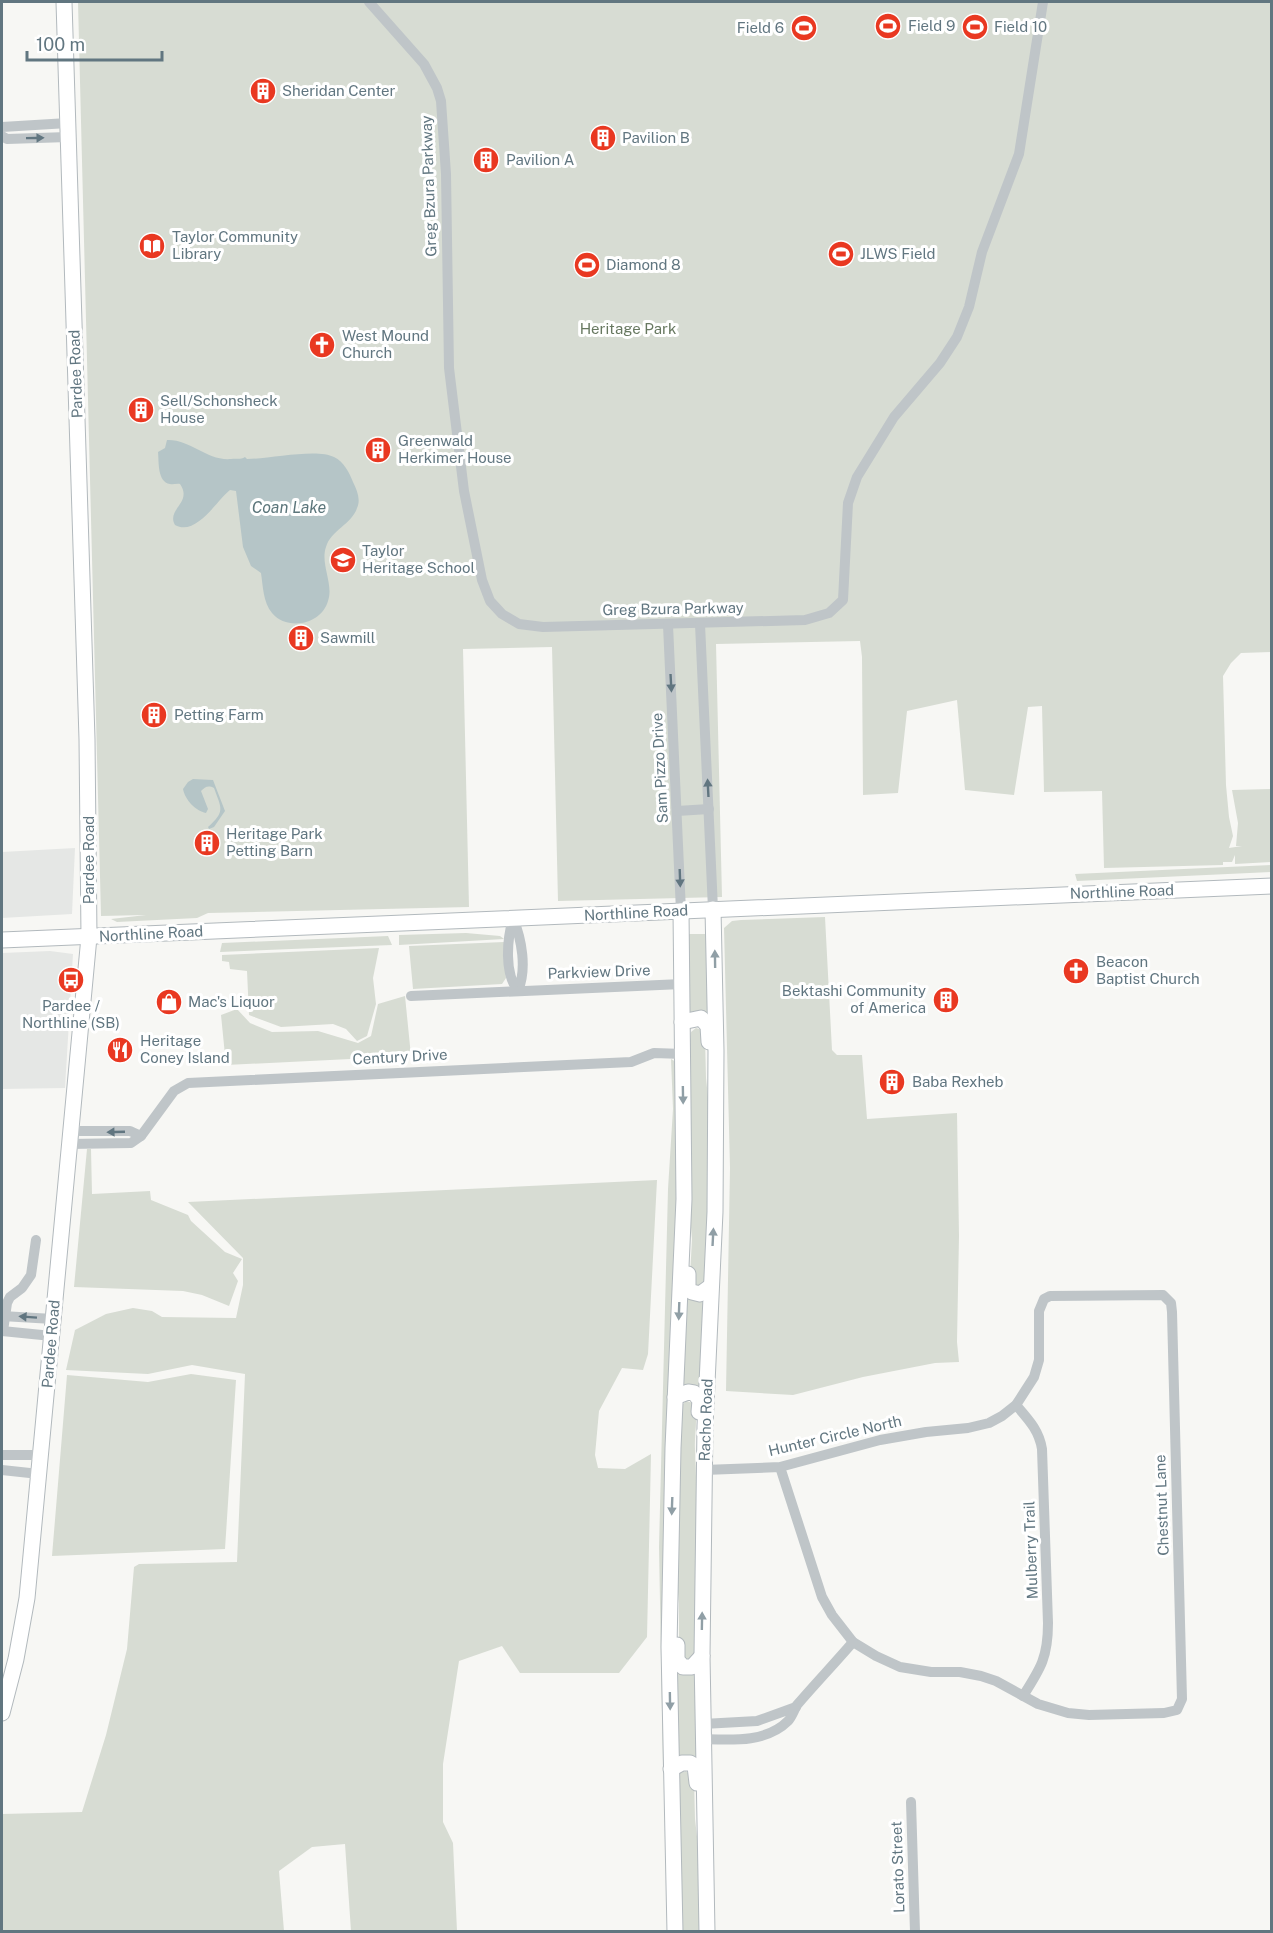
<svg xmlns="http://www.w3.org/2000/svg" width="1273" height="1933" viewBox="0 0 1273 1933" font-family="'Public Sans',sans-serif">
  <rect width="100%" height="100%" fill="#f7f7f4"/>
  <g fill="#e5e7e5">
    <polygon points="75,848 72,914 2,918 2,852"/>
    <polygon points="50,951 73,954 65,1088 2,1089 2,953"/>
  </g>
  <g fill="#d7dcd3">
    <polygon points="78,2 1271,2 1271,652 1241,653 1231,663 1223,676 1226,785 1229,817 1233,836 1229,848 1242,846 1236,846 1238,823 1232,790 1271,789 1271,862 1235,864 1235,855 1232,862 1223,862 1223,865 1104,868 1102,791 1044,792 1042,706 1028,707 1014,795 965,790 957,700 907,711 898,793 863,795 862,657 860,641 716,644 722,897 558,901 552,647 463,649 469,907 208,913 197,918 117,922 111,919 146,915 101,916"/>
    <polygon points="1271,865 1271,872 1077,881 1075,874"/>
    <polygon points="825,917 832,1050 837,1055 862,1055 867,1119 957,1113 959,1236 957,1342 959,1362 935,1363 863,1377 793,1395 726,1391 730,1168 724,928 732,921 741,920"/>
    <polygon points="466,933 500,936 504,939 399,945 399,935"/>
    <polygon points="688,934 707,934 710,1015 688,1013"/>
    <polygon points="388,936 392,945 220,952 222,943"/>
    <polygon points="504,942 506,978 502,984 413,989 409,946"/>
    <polygon points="379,948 373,978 376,1004 367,1036 357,1041 346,1029 333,1024 281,1027 249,1015 247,971 230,969 229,962 222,961 222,955"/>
    <polygon points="405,996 411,1056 226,1065 221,1015 237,1009 250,1023 272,1032 318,1031 358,1043 371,1036 378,1004"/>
    <polygon points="696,1028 702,1030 705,1038 706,1078 711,1127 705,1280 701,1287 695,1286 690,1277 692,1239 688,1193 688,1040 690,1040 691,1032"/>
    <polygon points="671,1059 676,1062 678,1136 665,1768 663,1769 659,1547 668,1189 673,1109"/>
    <polygon points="87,1149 91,1149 92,1194 150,1191 151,1200 188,1215 191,1221 225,1252 242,1259 233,1273 238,1281 229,1306 202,1295 183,1291 74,1287"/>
    <polygon points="657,1180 648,1354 643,1370 622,1368 599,1411 595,1455 598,1468 625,1469 651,1454 647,1637 619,1673 520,1673 502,1646 459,1661 443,1764 443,1822 453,1843 457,1931 351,1931 345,1844 312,1847 279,1871 284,1931 2,1931 2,1814 82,1812 106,1735 127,1649 134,1567 139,1564 237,1562 245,1374 192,1365 148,1374 66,1370 75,1330 106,1314 133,1308 152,1311 162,1317 236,1318 243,1285 243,1258 188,1202"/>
    <polygon points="687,1298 696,1301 705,1301 702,1389 682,1387"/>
    <polygon points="191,1374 236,1380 225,1549 52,1556 67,1375 148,1382"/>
    <path d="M686,1401l7,2c6,14 1,31 2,46 3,66 2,132 1,199h-2v8l-6,4 -4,-1 -5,-8v-48l-4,-42 6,-155z"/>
    <polygon points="676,1671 684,1674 695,1674 697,1757 695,1758 677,1758"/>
    <polygon points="686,1771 694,1780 695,1819 701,1872 703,1931 681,1931 679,1777 680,1773"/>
  </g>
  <g fill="#b5c5c7">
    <path d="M167,440c23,-1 40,21 64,19 6,-1 9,1 14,-2l2,2c22,0 70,-11 87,-2 10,5 15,15 19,25 4,8 8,18 4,26 -5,16 -26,22 -31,39 -6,17 8,37 2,54 -7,24 -41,30 -56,12 -9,-11 -9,-27 -11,-40l-10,-7 -8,-19 -7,-56 -6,-1c-13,10 -34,47 -55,35 -9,-16 18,-22 5,-41 -3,-1 -7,1 -10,0 -13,-2 -11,-23 -12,-32l7,-4z"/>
    <path d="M193,779l20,1 12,31 -11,16 -5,2 -1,-2c18,-16 13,-19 6,-39 -6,-3 -9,-1 -13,3l7,18 -2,4c-10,-2 -21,-13 -23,-24l5,-7z"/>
  </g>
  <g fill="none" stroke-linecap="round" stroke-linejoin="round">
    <defs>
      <g id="secondary">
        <polyline points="2,940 1272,886"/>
        <polyline points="682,1022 701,1018 708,1026 709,1042"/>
        <polyline points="688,1274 688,1289 692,1292 700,1294 711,1286"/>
        <polyline points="675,1397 688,1392 694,1393 700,1400 699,1412"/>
        <polyline points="677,1645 677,1660 683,1667 692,1667 702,1656"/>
        <polyline points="2,1713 16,1659 27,1598 89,937 87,739 64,2"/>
        <polyline points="671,1769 682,1763 690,1763 695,1766 697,1783"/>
        <polyline points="675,1932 669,1647 673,1448 684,1199 681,911"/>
        <polyline points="707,1932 702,1656 705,1426 715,1212 716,1051 713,909"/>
      </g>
    </defs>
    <use href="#secondary" stroke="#b2b9bd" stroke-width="17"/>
    <g stroke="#bfc5c8" stroke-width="10">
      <polyline points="369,2 424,64 437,88 441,101 446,174 449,368 464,491 482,580 490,601 502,614 519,624 543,627 805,620 829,613 843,600 848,503 857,477 894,417 940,363 957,337 969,307 982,252 1019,154 1043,2"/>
      <polyline points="2,127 68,123"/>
      <polyline points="2,136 7,139 68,137"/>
      <polyline points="700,624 713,909"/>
      <polyline points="668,625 681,911"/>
      <polyline points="677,811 709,809"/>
      <path d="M513,918c9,22 14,51 5,73 -14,-18 -11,-51 -5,-73z"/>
      <polyline points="411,996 682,984"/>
      <polyline points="141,1136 174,1091 188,1083 631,1062 654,1053 683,1054"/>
      <polyline points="69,1144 131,1143 141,1136 130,1131 70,1131"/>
      <polyline points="2,1316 53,1319"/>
      <polyline points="2,1331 52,1336"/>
      <polyline points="3,1331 7,1303 10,1297 22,1288 31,1275 36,1240"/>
      <path d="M1016,1405c12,14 23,25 26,44l6,174c0,34 -7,45 -25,73"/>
      <polyline points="2,1455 41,1455"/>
      <polyline points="2,1470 39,1474"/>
      <polyline points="704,1470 780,1467 880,1440 926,1432 968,1428 989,1423 1002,1416 1016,1405 1034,1377 1039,1360 1039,1311 1044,1299 1050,1296 1163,1295 1171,1303 1172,1312 1182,1699 1177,1710 1164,1713 1089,1715 1068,1713 1038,1704 996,1681 981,1676 960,1672 931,1672 900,1667 876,1656 853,1642 832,1615 822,1597 780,1467"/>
      <polyline points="703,1724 757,1721 796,1707"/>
      <path d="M703,1739c28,1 63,4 85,-18 4,-4 6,-11 9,-16 18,-21 38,-42 56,-63"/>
      <polyline points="911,1802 915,1932"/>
    </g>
    <use href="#secondary" stroke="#fff" stroke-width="15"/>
  </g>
  <defs><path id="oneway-solid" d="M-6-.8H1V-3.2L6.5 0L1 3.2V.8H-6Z" transform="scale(1.5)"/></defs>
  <g fill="#617680">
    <use href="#oneway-solid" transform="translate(35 138) rotate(-1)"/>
    <use href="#oneway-solid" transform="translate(671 683) rotate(87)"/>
    <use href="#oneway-solid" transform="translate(708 788) rotate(-93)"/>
    <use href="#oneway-solid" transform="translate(680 878) rotate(88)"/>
    <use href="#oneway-solid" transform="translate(116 1132) rotate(178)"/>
    <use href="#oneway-solid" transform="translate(28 1317) rotate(-176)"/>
  </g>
  <g fill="#909fa6">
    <use href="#oneway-solid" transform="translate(715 959) rotate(-91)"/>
    <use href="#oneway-solid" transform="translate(683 1095) rotate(89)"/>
    <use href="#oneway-solid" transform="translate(713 1237) rotate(-87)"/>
    <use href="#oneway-solid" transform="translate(679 1311) rotate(92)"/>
    <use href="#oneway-solid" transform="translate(672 1506) rotate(92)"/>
    <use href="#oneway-solid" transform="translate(702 1621) rotate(-89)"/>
    <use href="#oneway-solid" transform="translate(670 1701) rotate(89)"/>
  </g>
  <defs>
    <symbol id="stadium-disc" viewBox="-11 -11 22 22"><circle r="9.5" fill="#e93821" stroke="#fff"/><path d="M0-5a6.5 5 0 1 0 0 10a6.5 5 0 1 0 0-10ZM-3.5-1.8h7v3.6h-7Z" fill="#fff"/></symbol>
    <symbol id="building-disc" viewBox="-11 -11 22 22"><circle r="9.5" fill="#e93821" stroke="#fff"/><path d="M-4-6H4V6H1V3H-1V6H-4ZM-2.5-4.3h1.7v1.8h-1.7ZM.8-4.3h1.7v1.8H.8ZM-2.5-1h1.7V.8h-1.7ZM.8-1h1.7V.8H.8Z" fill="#fff"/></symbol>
    <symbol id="library-disc" viewBox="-11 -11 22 22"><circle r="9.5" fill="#e93821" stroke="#fff"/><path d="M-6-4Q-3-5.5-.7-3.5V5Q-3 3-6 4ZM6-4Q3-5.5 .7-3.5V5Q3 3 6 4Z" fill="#fff"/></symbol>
    <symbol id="church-disc" viewBox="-11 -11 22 22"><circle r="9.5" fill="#e93821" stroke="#fff"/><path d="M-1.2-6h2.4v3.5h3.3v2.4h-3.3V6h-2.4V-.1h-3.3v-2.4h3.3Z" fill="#fff"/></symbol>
    <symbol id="school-disc" viewBox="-11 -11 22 22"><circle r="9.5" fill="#e93821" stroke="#fff"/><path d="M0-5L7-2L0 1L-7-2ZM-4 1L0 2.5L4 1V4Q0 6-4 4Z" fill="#fff"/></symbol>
    <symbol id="bus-disc" viewBox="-11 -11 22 22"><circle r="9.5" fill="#e93821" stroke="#fff"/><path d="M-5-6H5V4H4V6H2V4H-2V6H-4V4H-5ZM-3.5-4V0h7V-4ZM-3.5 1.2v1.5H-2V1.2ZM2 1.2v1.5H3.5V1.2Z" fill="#fff"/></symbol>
    <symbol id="shop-disc" viewBox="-11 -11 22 22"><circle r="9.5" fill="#e93821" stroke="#fff"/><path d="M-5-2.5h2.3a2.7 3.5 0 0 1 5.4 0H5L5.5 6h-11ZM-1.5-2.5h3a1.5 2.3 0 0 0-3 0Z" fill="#fff"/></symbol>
    <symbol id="restaurant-disc" viewBox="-11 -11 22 22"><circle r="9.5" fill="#e93821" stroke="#fff"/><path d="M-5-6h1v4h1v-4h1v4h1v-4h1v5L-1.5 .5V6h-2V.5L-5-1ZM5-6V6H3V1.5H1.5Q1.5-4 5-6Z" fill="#fff"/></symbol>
  </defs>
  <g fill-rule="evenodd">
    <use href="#stadium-disc" x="873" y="11" width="30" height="30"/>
    <use href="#stadium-disc" x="960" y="12" width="30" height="30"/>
    <use href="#stadium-disc" x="789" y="13" width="30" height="30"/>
    <use href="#building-disc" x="248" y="76" width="30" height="30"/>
    <use href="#building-disc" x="588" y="123" width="30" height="30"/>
    <use href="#building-disc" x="471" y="145" width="30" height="30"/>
    <use href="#library-disc" x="137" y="231" width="30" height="30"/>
    <use href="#stadium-disc" x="826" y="239" width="30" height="30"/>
    <use href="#stadium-disc" x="572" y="250" width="30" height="30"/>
    <use href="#church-disc" x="307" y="330" width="30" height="30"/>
    <use href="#building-disc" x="126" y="395" width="30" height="30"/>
    <use href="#building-disc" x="363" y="435" width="30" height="30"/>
    <use href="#school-disc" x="328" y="545" width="30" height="30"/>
    <use href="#building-disc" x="286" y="623" width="30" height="30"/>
    <use href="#building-disc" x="139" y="700" width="30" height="30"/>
    <use href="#building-disc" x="192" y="828" width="30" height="30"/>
    <use href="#church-disc" x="1061" y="956" width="30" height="30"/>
    <use href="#bus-disc" x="56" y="965" width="30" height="30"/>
    <use href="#building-disc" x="931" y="985" width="30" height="30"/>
    <use href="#shop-disc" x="154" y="987" width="30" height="30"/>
    <use href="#restaurant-disc" x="105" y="1035" width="30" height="30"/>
    <use href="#building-disc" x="877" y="1067" width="30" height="30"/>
  </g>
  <g text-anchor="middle" stroke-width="6" stroke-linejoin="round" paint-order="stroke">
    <g font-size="15" fill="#617680" stroke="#fff" text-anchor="start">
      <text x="908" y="31">Field 9</text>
      <text x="994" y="32">Field 10</text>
      <text x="784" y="33" text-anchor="end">Field 6</text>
      <text x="282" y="96">Sheridan Center</text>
      <text x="622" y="143">Pavilion B</text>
      <text x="506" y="165">Pavilion A</text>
      <text x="172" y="242">Taylor Community<tspan x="172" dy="17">Library</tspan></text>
      <text x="860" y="259">JLWS Field</text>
      <text x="606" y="270">Diamond 8</text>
      <text x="342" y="341">West Mound<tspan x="342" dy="17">Church</tspan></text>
      <text x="160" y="406">Sell/Schonsheck<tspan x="160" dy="17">House</tspan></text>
      <text x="398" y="446">Greenwald<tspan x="398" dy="17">Herkimer House</tspan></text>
      <text x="362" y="556">Taylor<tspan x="362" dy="17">Heritage School</tspan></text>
      <text x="320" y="643">Sawmill</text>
      <text x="174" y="720">Petting Farm</text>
      <text x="226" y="839">Heritage Park<tspan x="226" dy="17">Petting Barn</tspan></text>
      <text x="1096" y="967">Beacon<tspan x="1096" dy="17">Baptist Church</tspan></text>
      <text x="926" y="996" text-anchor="end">Bektashi Community<tspan x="926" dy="17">of America</tspan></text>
      <text x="188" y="1007">Mac's Liquor</text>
      <text x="71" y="1011" text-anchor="middle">Pardee /<tspan x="71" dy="17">Northline (SB)</tspan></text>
      <text x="140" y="1046">Heritage<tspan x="140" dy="17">Coney Island</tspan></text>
      <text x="912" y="1087">Baba Rexheb</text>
    </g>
    <g font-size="15" fill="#617680" stroke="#fff">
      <text transform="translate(429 186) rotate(-92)" y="5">Greg Bzura Parkway</text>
      <text transform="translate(76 374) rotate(-92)" y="5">Pardee Road</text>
      <text transform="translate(673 609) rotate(-1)" y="5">Greg Bzura Parkway</text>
      <text transform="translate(660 768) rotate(-93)" y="5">Sam Pizzo Drive</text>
      <text transform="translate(89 860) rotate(-90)" y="5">Pardee Road</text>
      <text transform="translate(1122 892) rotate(-2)" y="5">Northline Road</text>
      <text transform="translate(636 913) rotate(-3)" y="5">Northline Road</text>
      <text transform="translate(151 934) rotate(-3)" y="5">Northline Road</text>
      <text transform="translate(599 972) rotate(-2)" y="5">Parkview Drive</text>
      <text transform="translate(400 1057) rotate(-3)" y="5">Century Drive</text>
      <text transform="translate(51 1344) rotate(-85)" y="5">Pardee Road</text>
      <text transform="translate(706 1420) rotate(-88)" y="5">Racho Road</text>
      <text transform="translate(835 1436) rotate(-13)" y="5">Hunter Circle North</text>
      <text transform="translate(1162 1505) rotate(-92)" y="5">Chestnut Lane</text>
      <text transform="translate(1031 1550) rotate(-92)" y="5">Mulberry Trail</text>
      <text transform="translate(898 1867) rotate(-92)" y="5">Lorato Street</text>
    </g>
    <g font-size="15" fill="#677860" stroke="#fff">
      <text x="628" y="334">Heritage Park</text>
    </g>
    <g font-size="16" font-style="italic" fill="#5c767b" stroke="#fff">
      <text x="289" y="513">Coan Lake</text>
    </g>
  </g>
  <rect width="1273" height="1933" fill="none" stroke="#617680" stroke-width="6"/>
  <path d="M27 51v9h135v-9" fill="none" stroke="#617680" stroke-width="3"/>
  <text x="36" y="51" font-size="18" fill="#617680" stroke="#ffffff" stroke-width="4.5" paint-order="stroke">100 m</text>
</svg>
